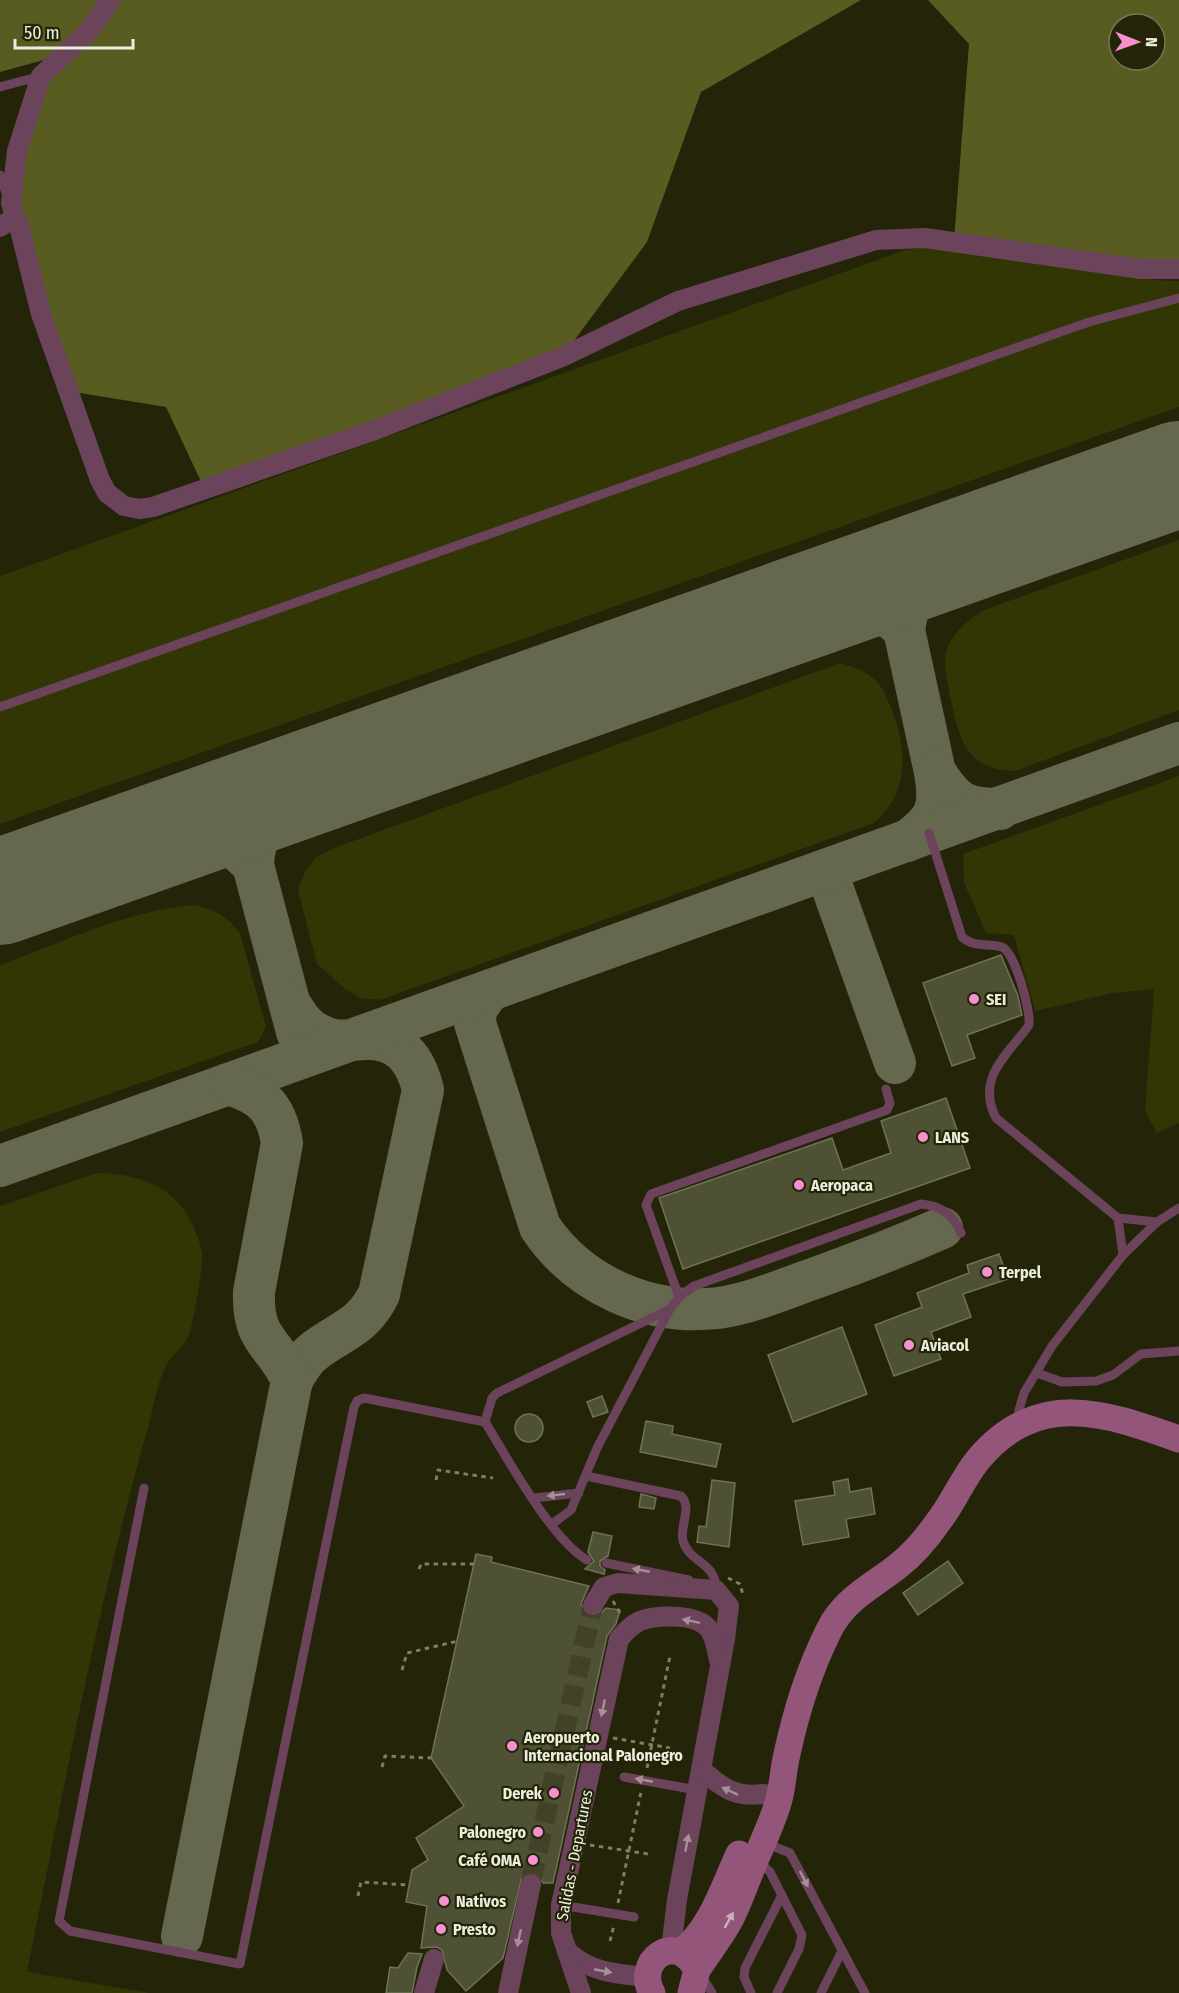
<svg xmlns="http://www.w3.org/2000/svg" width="1179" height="1993" viewBox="0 0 1179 1993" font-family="'Fira Sans Condensed',sans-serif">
  <rect width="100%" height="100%" fill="#232408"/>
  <g fill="#323504">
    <polygon points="933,246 1027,258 1153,280 1179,281 1179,407 0,824 0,576 905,250"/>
    <path d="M1179,540v170l-164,61c-51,-1 -56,-34 -65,-75 -3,-19 -10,-37 0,-54 8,-14 21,-24 34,-32z"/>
    <path d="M840,663c12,4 23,6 33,15 8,6 13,18 17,27 17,41 21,87 -16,118l-494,177 -20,-2 -15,-9 -28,-25 -19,-74 7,-19 10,-13 19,-10z"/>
    <polygon points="1179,776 1179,1123 1157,1133 1145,1111 1154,989 1113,993 1035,1011 1014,935 986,933 964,883 963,854"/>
    <path d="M195,905c20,5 32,11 45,28l26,94 -8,15 -258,90v-167c63,-23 128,-55 195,-60z"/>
    <path d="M97,1173c56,1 92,22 105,79 2,10 -9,75 -14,85 -5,11 -17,18 -22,29 -10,19 -13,44 -19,65 -50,177 -84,361 -120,541l123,21h-150v-787z"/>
  </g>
  <g fill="#595c21" fill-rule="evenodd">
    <polygon points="0,0 861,0 701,92 647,242 562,357 205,490 166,407 68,391 19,226 26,129 62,55 0,72"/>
    <path d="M928,0h251v269l-225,-28 15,-197zM1119,24h36v36h-36z"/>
  </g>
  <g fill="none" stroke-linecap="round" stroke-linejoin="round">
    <g stroke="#66674f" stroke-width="42">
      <path d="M836,596c29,0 47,14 68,34 5,-34 13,-46 36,-69"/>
      <polyline points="904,630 935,772"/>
      <path d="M907,841c30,-22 34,-33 28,-69 19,30 29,37 65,37"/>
      <path d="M139,843c30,-6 60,-13 89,1 9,4 17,14 25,21 1,-33 18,-56 42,-78"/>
      <polyline points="253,865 297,1032"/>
      <polyline points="826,870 895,1063"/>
      <path d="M489,991l-13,18 -1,14 65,204c39,58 109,89 178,81 35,-5 68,-20 100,-31 42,-15 83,-31 124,-49"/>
      <path d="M290,1004c8,13 16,26 32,32 15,8 29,3 45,3 33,-1 49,21 56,51l-44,204c-17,35 -40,37 -67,59 -9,7 -14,17 -20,27"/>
      <polyline points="0,1166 1179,743"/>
      <path d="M182,1936l110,-556c-17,-38 -40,-38 -38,-88l28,-149c-6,-36 -19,-48 -53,-59"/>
    </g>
    <polyline stroke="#66674f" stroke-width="106" points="0,892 1179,474"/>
  </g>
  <g fill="#4f5134" stroke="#6f7254" stroke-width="1.5">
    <polygon points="1001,955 1018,996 1022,1015 967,1035 975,1058 952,1066 923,983"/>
    <polygon points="946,1098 970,1168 683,1269 659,1198 832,1138 843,1170 891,1153 881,1121"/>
    <polygon points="999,1254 1008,1279 963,1294 971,1317 931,1332 941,1359 894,1376 875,1325 922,1307 917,1293 969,1273 967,1265"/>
    <polygon points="842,1327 867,1394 793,1422 768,1355"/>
    <polygon points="602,1396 608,1412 593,1417 587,1402"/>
    <circle cx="529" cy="1428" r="14"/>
    <polygon points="646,1421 673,1426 672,1434 721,1444 716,1467 640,1452"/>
    <polygon points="848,1479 850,1492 871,1488 875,1514 846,1519 849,1537 803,1545 795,1501 835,1495 833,1482"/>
    <polygon points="712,1480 735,1483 729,1547 697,1542 699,1526 706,1527"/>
    <polygon points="641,1494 656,1498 654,1509 639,1507"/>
    <polygon points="593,1532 612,1536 608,1556 600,1561 600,1566 605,1570 604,1574 585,1569 594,1561 588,1552"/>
    <polygon points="476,1554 492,1557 491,1562 589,1586 581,1604 587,1615 598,1616 606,1608 620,1610 616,1624 607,1636 553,1883 543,1883 539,1876 534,1872 522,1876 503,1958 466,1991 447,1970 442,1950 437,1947 421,1948 427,1906 406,1902 412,1870 428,1860 416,1838 464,1806 431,1758"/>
    <polygon points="948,1561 963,1583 918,1615 903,1593"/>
    <polygon points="408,1953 422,1954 417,1967 412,1993 386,1993 390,1967 398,1968"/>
  </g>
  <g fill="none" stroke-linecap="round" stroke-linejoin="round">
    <polyline stroke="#414228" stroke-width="20" stroke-dasharray="20 10" stroke-linecap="butt" points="531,1881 593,1605"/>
    <g stroke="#7c7e67" stroke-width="3" stroke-dasharray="4.5 4.5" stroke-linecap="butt">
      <polyline points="436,1480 438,1470 493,1478"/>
      <polyline points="419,1569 421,1564 474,1564"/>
      <polyline points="728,1578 740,1584 743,1595"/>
      <polyline points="613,1601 620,1613"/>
      <polyline points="402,1670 407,1653 458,1641"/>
      <polyline points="613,1738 670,1748"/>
      <polyline points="382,1767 385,1756 431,1758"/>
      <polyline points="647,1768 670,1656"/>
      <polyline points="590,1845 648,1854"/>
      <polyline points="358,1896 361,1882 409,1885"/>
      <polyline points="618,1903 641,1792"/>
      <polyline points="610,1941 614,1925"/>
    </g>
    <g stroke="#6b445b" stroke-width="9">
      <polyline points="0,87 41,76"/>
      <polyline points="0,175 7,196"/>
      <polyline points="0,707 1089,322 1179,298"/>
      <path d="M929,833l33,104c12,11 26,6 40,10 13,5 29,64 27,78 -20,29 -54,52 -33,93l122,100 39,4"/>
      <polyline points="1118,1218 1123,1255"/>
      <polyline points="679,1297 646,1205 651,1194 887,1110 890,1103 886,1089"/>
      <polyline points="1037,1373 1062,1382 1096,1381 1113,1375 1141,1354 1179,1351"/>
      <polyline points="1019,1422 1019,1410 1024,1393 1052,1346 1123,1255 1157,1222 1179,1208"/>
      <path d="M586,1476l95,20c12,12 -2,30 2,45 7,23 33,20 33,49"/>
      <polyline points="144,1488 59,1921 70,1931 240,1964 354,1407 357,1401 364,1398 485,1422"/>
      <polyline points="534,1498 579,1493"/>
      <path d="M552,1524l19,-14 26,-62 73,-139 9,-12 15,-11 227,-82c20,2 32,10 40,29"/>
      <path d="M587,1560c-36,-21 -79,-101 -102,-138l7,-24 5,-5 173,-84"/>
      <polyline points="606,1563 689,1580"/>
      <polyline points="624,1777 697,1790"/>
      <polyline points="765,1843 790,1853 865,1993"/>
      <polyline points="758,1860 770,1872 802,1935 799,1949 777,1993"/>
      <polyline points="561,1905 634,1917"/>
      <polyline points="702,1977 712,1993"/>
      <polyline points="751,1993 744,1977 745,1968 782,1895"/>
      <polyline points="821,1993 841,1953"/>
    </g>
    <g stroke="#6b445b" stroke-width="20">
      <polyline points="15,217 11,203 17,151 41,76 89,31 111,0"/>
      <polyline points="0,227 15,217 19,226 41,314 100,480 107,493 124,506 139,509 153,507 378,429 562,357 678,301 876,240 925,238 1141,269 1179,269"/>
      <polyline points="593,1605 604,1587 618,1583 716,1590 729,1606 725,1639 677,1900 671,1949"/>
      <path d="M702,1770c20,18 34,28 62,24"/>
      <path d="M567,1951c24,22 50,23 81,26"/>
      <polyline points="424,1993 434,1959"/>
      <polyline points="508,1993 531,1884"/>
      <path d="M581,1993l-20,-60v-28l58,-266c6,-7 12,-14 21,-18 16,-6 51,-7 65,4 10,8 11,23 14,35"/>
    </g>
    <g stroke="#94557b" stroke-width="27">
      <path d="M682,1951c29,-22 42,-65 57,-97"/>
      <path d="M697,1970c11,-17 23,-32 33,-50 8,-15 14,-33 21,-50 9,-22 20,-44 27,-67 5,-16 5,-33 9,-49 9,-42 23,-86 42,-124 15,-31 44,-44 69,-64 15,-12 29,-28 40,-44 15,-19 24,-42 39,-61 59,-72 127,-49 202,-22"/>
      <path d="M652,1993c-18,-30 23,-65 45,-23l-6,23"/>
    </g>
  </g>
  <defs><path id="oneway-solid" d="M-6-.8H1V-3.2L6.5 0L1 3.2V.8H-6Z" transform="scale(1.5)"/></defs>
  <g fill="#a59096">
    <use href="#oneway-solid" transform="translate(556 1495) rotate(174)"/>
    <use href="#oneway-solid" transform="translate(641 1570) rotate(-169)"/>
    <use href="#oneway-solid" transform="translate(691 1621) rotate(-168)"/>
    <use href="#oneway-solid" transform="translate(603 1708) rotate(102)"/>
    <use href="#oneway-solid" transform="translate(644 1780) rotate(-169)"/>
    <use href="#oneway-solid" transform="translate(730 1791) rotate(-155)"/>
    <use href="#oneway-solid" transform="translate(687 1843) rotate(-79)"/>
    <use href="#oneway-solid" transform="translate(804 1879) rotate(63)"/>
    <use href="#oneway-solid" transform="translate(519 1938) rotate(102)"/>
    <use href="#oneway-solid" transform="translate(603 1971) rotate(11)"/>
  </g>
  <use fill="#c9b1b6" href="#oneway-solid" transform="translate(729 1920) rotate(-61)"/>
  <g fill="#f690cf" stroke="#232408" stroke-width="2">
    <circle cx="974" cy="999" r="6"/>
    <circle cx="923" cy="1137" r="6"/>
    <circle cx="799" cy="1185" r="6"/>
    <circle cx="987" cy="1272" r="6"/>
    <circle cx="909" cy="1345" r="6"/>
    <circle cx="512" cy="1746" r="6"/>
    <circle cx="554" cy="1793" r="6"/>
    <circle cx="538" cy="1832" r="6"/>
    <circle cx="533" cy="1860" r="6"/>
    <circle cx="444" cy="1901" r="6"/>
    <circle cx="441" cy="1929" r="6"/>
  </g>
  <g text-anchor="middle" stroke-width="4.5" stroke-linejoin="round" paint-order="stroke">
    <g font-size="16" font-weight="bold" fill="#eceedd" stroke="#232408" text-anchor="start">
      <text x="986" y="1005">SEI</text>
      <text x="935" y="1143">LANS</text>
      <text x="811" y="1191">Aeropaca</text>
      <text x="999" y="1278">Terpel</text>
      <text x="921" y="1351">Aviacol</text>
      <text x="524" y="1743">Aeropuerto<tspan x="524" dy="18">Internacional Palonegro</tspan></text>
      <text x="542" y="1799" text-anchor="end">Derek</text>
      <text x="526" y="1838" text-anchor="end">Palonegro</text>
      <text x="521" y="1866" text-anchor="end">Café OMA</text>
      <text x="456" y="1907">Nativos</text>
      <text x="453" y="1935">Presto</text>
    </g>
    <g font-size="16" fill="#eceedd" stroke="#232408">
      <text transform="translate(574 1855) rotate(-79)" y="6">Salidas - Departures</text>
    </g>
  </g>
  <g transform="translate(1137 42) rotate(91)"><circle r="28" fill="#232408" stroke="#73755d" stroke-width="1.5"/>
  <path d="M0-4.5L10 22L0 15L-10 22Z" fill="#f690cf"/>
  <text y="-9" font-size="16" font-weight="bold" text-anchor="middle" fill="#eceedd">N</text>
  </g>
  <path d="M15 39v9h118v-9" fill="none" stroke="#eceedd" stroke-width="3"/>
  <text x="24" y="39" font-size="18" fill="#eceedd" stroke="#232408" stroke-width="4.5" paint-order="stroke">50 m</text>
</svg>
